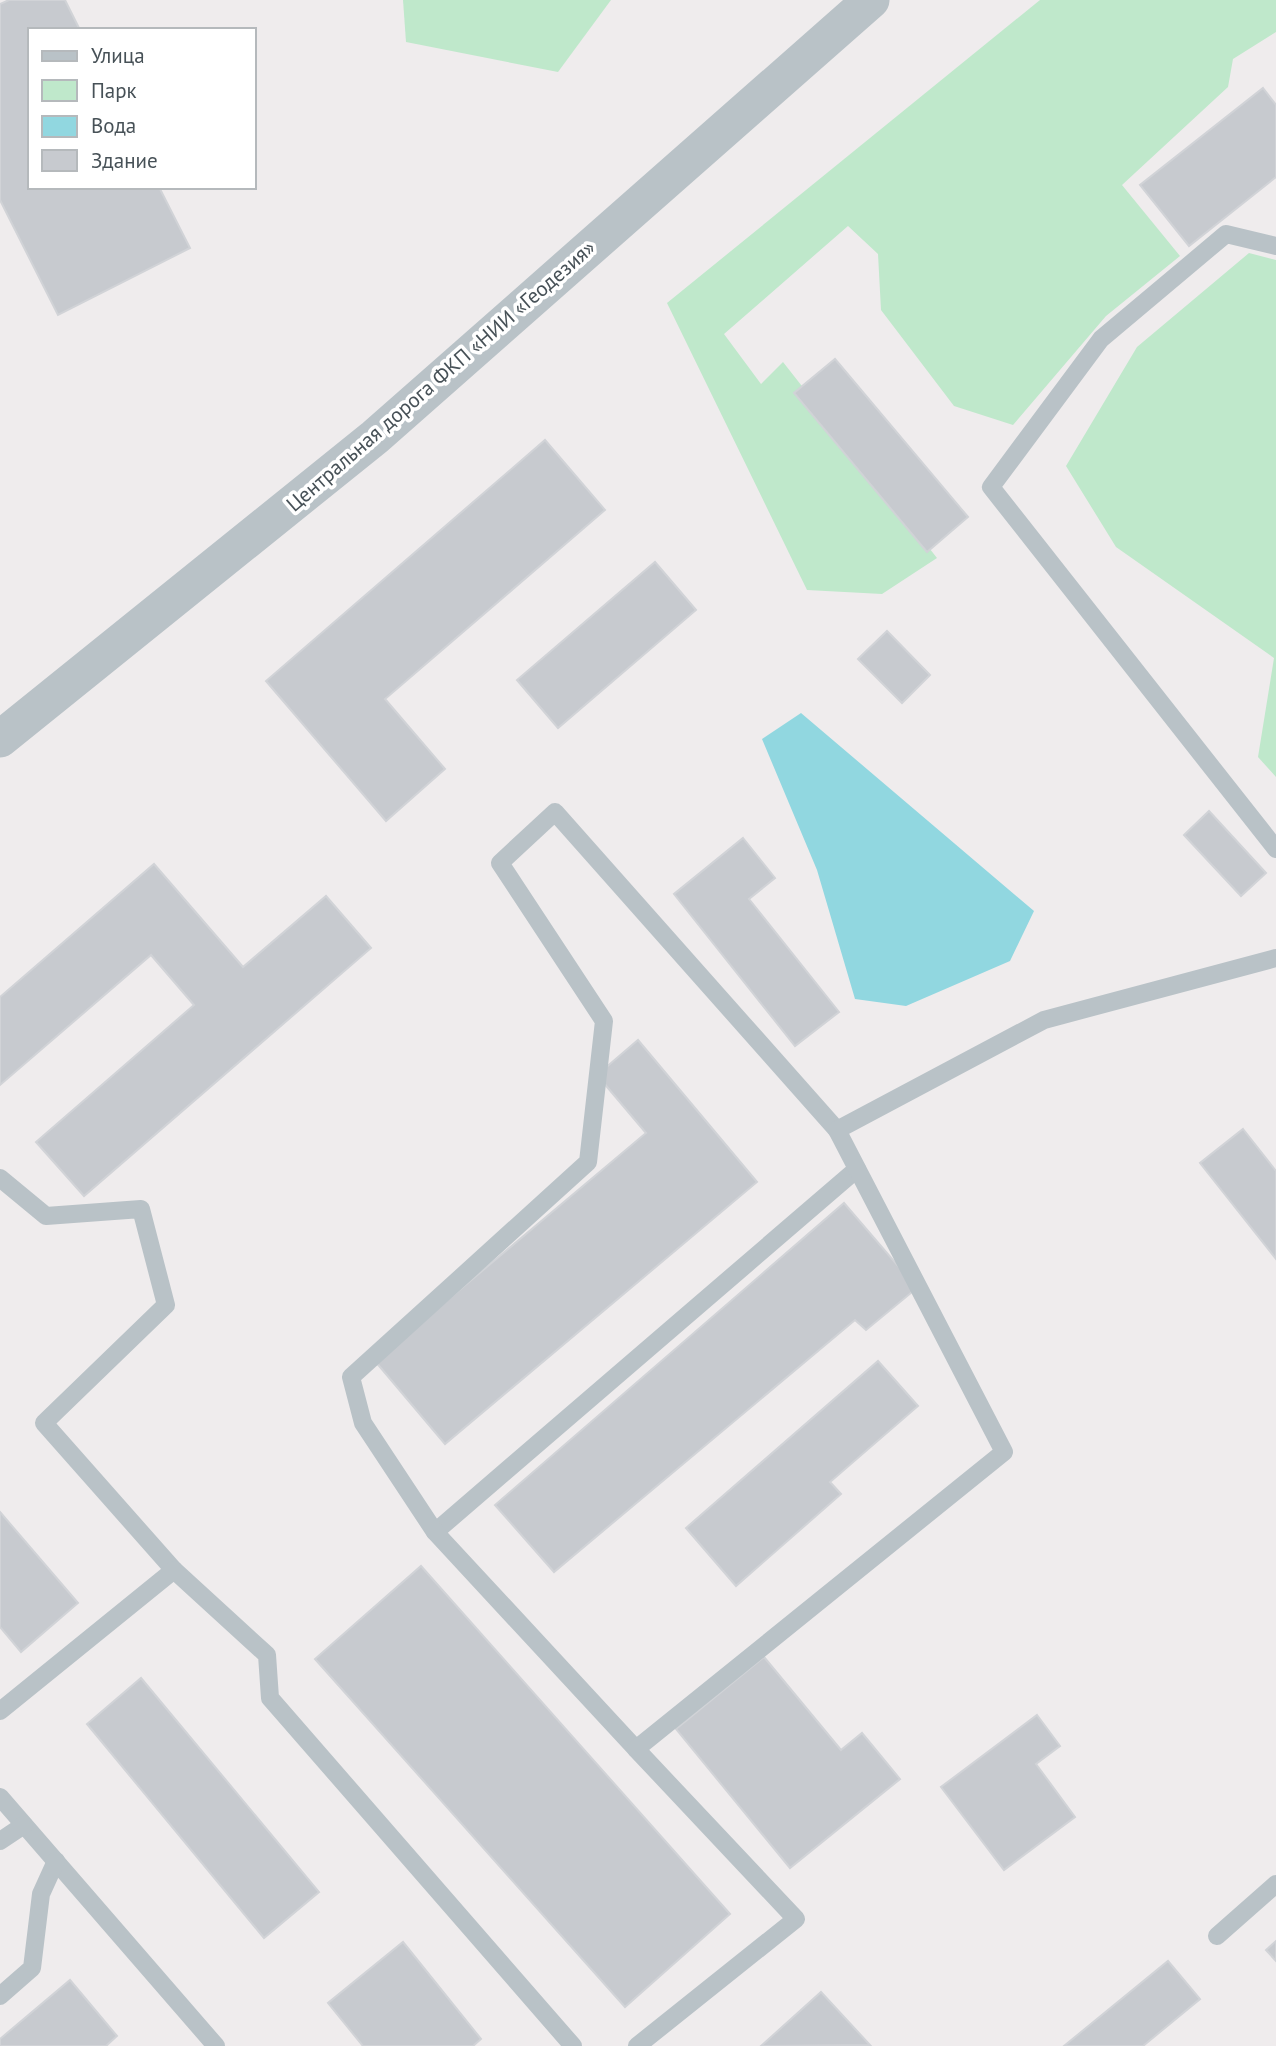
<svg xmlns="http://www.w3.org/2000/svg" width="1276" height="2046" viewBox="0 0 1276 2046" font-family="'PT Sans',sans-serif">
  <rect width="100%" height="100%" fill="#efeced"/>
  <g fill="#bfe8cb">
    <polygon points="403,0 611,0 558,72 406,42"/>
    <polygon points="1040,0 1276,0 1276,32 1233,59 1228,87 1122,185 1180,256 1106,316 1013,425 954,406 881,310 878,254 848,226 724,334 761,384 783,362 937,558 882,594 807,590 667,303"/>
    <polygon points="1249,253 1276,260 1276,777 1258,757 1274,658 1116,547 1066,466 1137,347"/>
  </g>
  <polygon fill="#91d7e0" points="801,713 1034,911 1010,961 906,1006 855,999 817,870 762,739"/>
  <g fill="#c7cacf" stroke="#d1d3d7" stroke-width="2">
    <polygon points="9,0 65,0 80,30 30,30 30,187 159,187 190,248 58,315 0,200 0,4"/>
    <polygon points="1263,88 1276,105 1276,177 1189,246 1140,185"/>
    <polygon points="835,359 968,517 927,552 794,393"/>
    <polygon points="545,440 605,510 385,699 445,769 386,821 266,681"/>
    <polygon points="655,562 696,610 558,728 517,680"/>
    <polygon points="887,631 930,675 902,703 858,659"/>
    <polygon points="1209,811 1266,873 1241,896 1184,835"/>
    <polygon points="743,838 775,878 749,899 839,1012 795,1046 674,894"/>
    <polygon points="154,864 243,967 326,896 371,948 84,1196 36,1142 194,1005 151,955 0,1085 0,997"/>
    <polygon points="638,1040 757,1182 445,1444 375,1361 646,1133 597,1075"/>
    <polygon points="1243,1129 1276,1171 1276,1259 1200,1163"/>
    <polygon points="844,1203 917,1288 866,1330 855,1320 554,1572 495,1505"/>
    <polygon points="878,1361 918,1406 830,1482 841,1494 736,1586 686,1528"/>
    <polygon points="0,1512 78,1603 21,1652 0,1627"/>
    <polygon points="421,1566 730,1914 625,2007 315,1659"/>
    <polygon points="764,1657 841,1750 862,1733 900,1779 790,1868 676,1729"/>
    <polygon points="141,1678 319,1892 264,1938 87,1724"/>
    <polygon points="1037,1715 1060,1746 1036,1764 1075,1817 1004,1870 941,1787"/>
    <polygon points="1276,1941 1276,1961 1266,1950"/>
    <polygon points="403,1942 481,2039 473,2046 363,2046 328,2003"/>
    <polygon points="1168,1961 1200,1999 1143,2046 1064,2046"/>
    <polygon points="70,1980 117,2036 106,2046 0,2046 0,2039"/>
    <polygon points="821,1992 870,2045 761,2046"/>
  </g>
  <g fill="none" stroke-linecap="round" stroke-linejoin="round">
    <g stroke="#b9c2c7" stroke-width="18">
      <polyline points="1276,246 1226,234 1101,339 991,487 1276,849"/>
      <polyline points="0,1178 46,1216 141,1209 166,1305 44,1423 174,1570"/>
      <polyline points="435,1532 857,1169"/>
      <polyline points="0,1711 174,1570 267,1655 270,1698 573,2046"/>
      <polyline points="636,1749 435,1532 363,1423 351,1377 588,1162 604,1021 500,863 555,812 837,1130"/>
      <polyline points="0,1797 216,2046"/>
      <polyline points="0,1841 24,1825"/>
      <polyline points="1217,1936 1276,1884"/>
      <polyline points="0,1996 32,1968 41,1894 56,1861"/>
      <polyline points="637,2046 796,1919 636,1749 1004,1452 837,1130 1044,1020 1276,958"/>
    </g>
    <polyline stroke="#b9c2c7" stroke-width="37" points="0,739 375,437 871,0"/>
  </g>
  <g text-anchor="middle" stroke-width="7" stroke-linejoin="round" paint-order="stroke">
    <g font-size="21" fill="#475157" stroke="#fff">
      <text transform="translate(441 376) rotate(-41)" y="7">Центральная дорога ФКП «НИИ «Геодезия»</text>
    </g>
  </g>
  <rect x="28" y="28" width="228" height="161" fill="#ffffff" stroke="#b5b9bc" stroke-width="2"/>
  <rect x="42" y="51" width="35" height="10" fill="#b9c2c7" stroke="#b5b9bc" stroke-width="2"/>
  <text x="91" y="63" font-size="21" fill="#475157">Улица</text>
  <rect x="42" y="80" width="35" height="21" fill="#bfe8cb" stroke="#b5b9bc" stroke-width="2"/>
  <text x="91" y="98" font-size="21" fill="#475157">Парк</text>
  <rect x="42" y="116" width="35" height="21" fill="#91d7e0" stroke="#b5b9bc" stroke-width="2"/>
  <text x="91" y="133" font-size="21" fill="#475157">Вода</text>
  <rect x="42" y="150" width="35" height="21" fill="#c7cacf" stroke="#b5b9bc" stroke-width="2"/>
  <text x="91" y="168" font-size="21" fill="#475157">Здание</text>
</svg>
